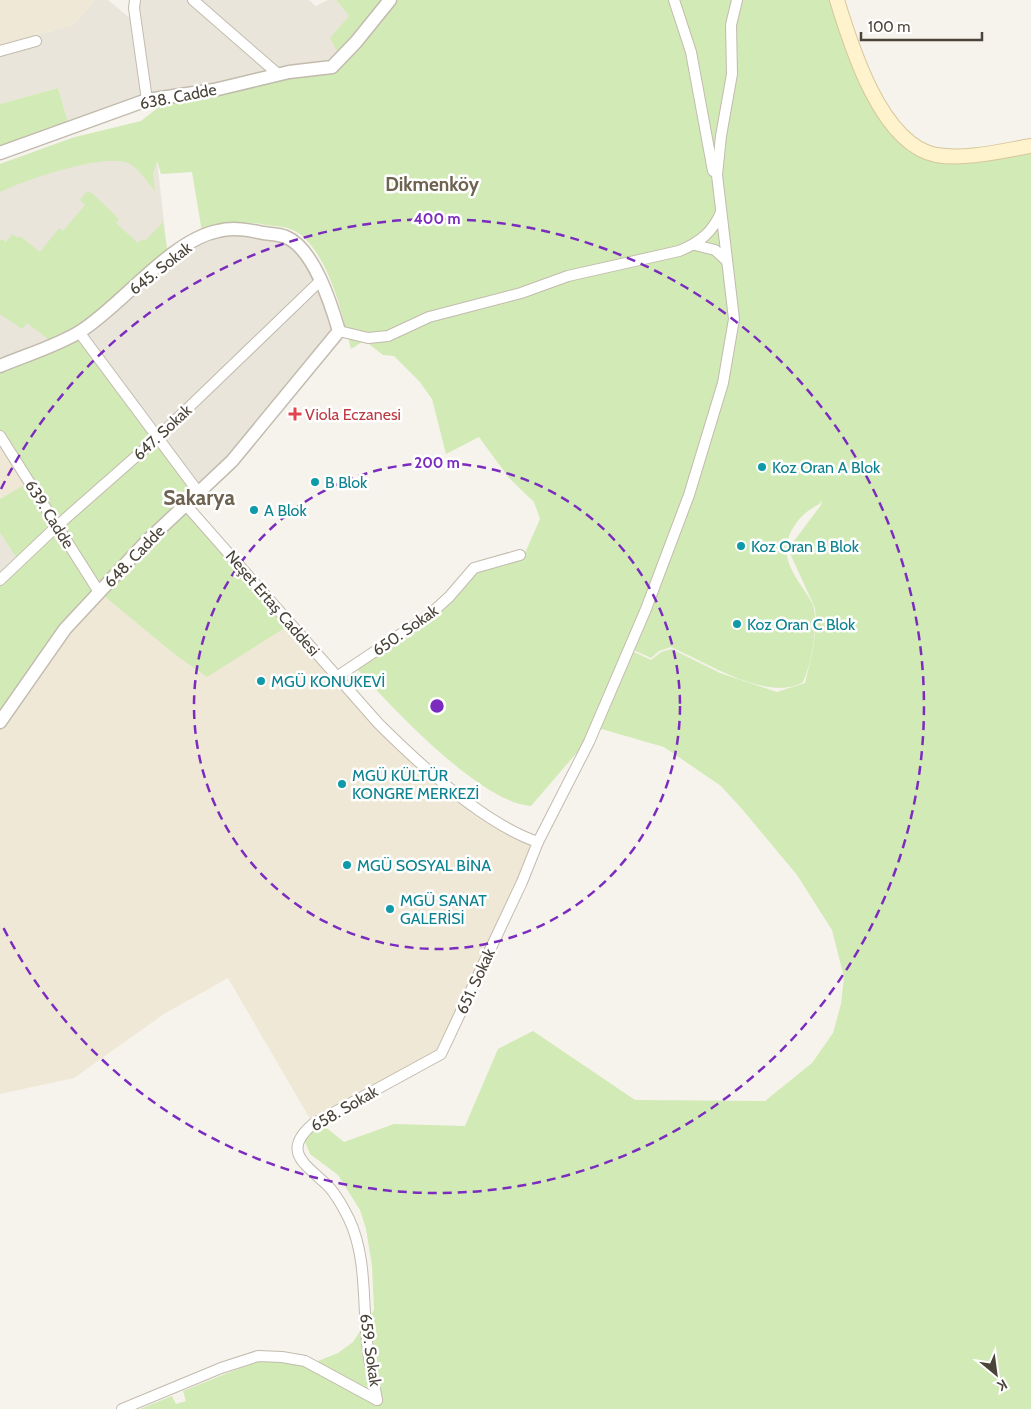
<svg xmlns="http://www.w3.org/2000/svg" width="1031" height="1409" viewBox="0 0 1031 1409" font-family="Cabin,sans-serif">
  <rect width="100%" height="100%" fill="#f6f3ec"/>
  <g fill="#eae5da">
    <polygon points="95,0 108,0 136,23 135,0 309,0 316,6 328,0 336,0 349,16 331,38 341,59 147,100 69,126 58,88 0,104 0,45 73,25"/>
    <polygon points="75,137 157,160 167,249 172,256 217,231 272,234 306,255 339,331 199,493 0,366 0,164"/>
    <polygon points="0,533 19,562 0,580"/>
  </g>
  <g fill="#efe8d6">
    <polygon points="0,0 95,0 73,25 0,45"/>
    <polygon points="0,445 30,482 0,499"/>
    <polygon points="99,592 200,673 291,624 378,723 462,797 538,842 441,1053 313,1124 228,978 164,1014 74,1078 0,1094 0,722"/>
  </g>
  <g fill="#d2eab5" fill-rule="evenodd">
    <polygon points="336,0 384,0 341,59 330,38 349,16"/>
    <path d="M398,0h433l39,95 60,59 101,-6v1261h-891l32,-13 4,8 10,-3 -3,-10 79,-32 46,6 30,-12 15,-11 21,-32 -2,-44 -6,-37 -6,-19 -22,-35 -28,-21 -6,-15 15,-17 25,20 50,-18 71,2 33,-77 35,-18 102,69 130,1 47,-38 21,-30 8,-29 3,-27 -12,-47 -35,-55 -55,-66 -21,-23 -57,-39 -66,-19 -67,78c-52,-4 -139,-99 -174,-137l76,-54 38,-41 35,-17 19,-4 15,-34 -6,-17 -25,-24 -30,-41 -33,17 -14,-55 -13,-18 -25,-25 -11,-1 -14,-11 -7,-2 -11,7c-8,-34 -24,-102 -58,-119 -8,-4 -19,-4 -27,-5 -24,-5 -42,-2 -64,7l-10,-60 -31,2 -4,-13 -4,13 2,17c-7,-8 -16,-23 -27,-28 -25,-10 -103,17 -128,29v-28l75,-27 66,-16 23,-18 79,-13 47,-13 43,-6 24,-23zM822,500l-1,5 -33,44 27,59c3,25 -4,51 -10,75l-28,9 -57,-19 -48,-24 -11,3 -10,8 -21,-10 -1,-2 22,10 8,-7 12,-4c33,14 97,56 132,35 8,-15 17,-64 9,-79 -10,-19 -29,-37 -25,-60 2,-11 11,-25 21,-32 5,-4 11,-5 14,-11z"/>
    <polygon points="58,88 69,126 0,151 0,104"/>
    <polygon points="87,191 93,194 119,219 116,223 138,243 143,239 145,241 163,222 167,249 172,256 80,332 199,493 186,505 291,624 207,677 177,656 99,592 0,722 0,580 19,562 0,533 0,499 29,482 0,436 0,366 53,343 27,323 22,329 0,314 0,240 1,239 6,242 12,234 18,238 20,236 40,252 59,228 63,231 85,205 80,200"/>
  </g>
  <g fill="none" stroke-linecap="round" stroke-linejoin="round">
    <defs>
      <g id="minor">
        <polyline points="135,0 134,8 147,100"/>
        <polyline points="193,0 278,74"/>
        <polyline points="674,0 691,52 713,171"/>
        <polyline points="0,51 36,41"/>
        <polyline points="695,245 715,250 727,261"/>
        <path d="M339,331l29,7 20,-2 41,-19 92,-24 47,-17 111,-25c20,-8 34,-19 42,-39"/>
        <polyline points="79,332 199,493"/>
        <polyline points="0,436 99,592"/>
        <path d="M186,505l192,218c41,41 106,101 160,119l-16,40 -81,172 -128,70c-32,27 -8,40 13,60 9,8 17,23 23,35 19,40 13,88 19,132 2,16 6,32 9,49"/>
        <polyline points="0,580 57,526 157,438 320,281"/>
        <polyline points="338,676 428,616 449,597 474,568 520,555"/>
        <polyline points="538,842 589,742 646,609 689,495 723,383 734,319 717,175 721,136 732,74 731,25 737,0"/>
        <polyline points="122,1409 221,1368 258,1356 282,1357 305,1361 377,1400"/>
      </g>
      <g id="tertiary">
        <polyline points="0,153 147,100 214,90 289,72 332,67 356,42 390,0"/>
        <path d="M0,366c26,-11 57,-20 81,-35 41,-26 90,-91 137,-100 15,-4 31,-1 45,2 7,1 16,1 23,4 28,12 45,67 53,94l-107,130 -86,81 -81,87 -65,93"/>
      </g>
      <path id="secondary" d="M837,0c14,46 44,144 99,155 31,5 65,-4 95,-9"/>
    </defs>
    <use href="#minor" stroke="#c2bbae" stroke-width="12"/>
    <use href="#tertiary" stroke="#c2bbae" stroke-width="15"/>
    <use href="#secondary" stroke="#d6c79b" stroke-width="16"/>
    <use href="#minor" stroke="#fff" stroke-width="10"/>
    <use href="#tertiary" stroke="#fff" stroke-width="12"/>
    <use href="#secondary" stroke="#fff3cd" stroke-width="14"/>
  </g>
  <g fill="none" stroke="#7b2cbf" stroke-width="2.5" stroke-dasharray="9 6">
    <circle cx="437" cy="706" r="243"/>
    <path d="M1 489A487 487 0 1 1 1 923"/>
  </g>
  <path fill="#e0444e" stroke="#fff" stroke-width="2" d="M292.5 406.5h5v5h5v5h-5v5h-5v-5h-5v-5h5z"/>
  <g fill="#0f9aa8" stroke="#fff" stroke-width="2">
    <circle cx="762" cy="467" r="5"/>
    <circle cx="315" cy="482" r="5"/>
    <circle cx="254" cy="510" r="5"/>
    <circle cx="741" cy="546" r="5"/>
    <circle cx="737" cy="624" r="5"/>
    <circle cx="261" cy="681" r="5"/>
    <circle cx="342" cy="784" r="5"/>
    <circle cx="347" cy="865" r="5"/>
    <circle cx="390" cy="909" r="5"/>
  </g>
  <g text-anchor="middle" stroke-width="5" stroke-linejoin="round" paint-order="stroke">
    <g font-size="16" fill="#4b4439" stroke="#fff">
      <text transform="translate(178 96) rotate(-11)" y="6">638. Cadde</text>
      <text transform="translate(160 268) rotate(-38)" y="6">645. Sokak</text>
      <text transform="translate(162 432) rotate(-43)" y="6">647. Sokak</text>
      <text transform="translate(50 514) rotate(58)" y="6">639. Cadde</text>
      <text transform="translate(134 556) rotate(-46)" y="6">648. Cadde</text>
      <text transform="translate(273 603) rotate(49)" y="6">Neşet Ertaş Caddesi</text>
      <text transform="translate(405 630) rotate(-35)" y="6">650. Sokak</text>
      <text transform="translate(475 981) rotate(-65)" y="6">651. Sokak</text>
      <text transform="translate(344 1108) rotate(-30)" y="6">658. Sokak</text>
      <text transform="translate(371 1350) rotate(82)" y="6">659. Sokak</text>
    </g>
    <g font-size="16" fill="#be3a42" stroke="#fff" text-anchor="start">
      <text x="305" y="420">Viola Eczanesi</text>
    </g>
    <g font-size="16" fill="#0d838f" stroke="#fff" text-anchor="start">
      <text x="772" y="473">Koz Oran A Blok</text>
      <text x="325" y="488">B Blok</text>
      <text x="264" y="516">A Blok</text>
      <text x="751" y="552">Koz Oran B Blok</text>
      <text x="747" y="630">Koz Oran C Blok</text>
      <text x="271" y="687">MGÜ KONUKEVİ</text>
      <text x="352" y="781">MGÜ KÜLTÜR<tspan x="352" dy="18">KONGRE MERKEZİ</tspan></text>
      <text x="357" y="871">MGÜ SOSYAL BİNA</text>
      <text x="400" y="906">MGÜ SANAT<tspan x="400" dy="18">GALERİSİ</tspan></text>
    </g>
    <g font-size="19" font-weight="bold" fill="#6e6250" stroke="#fff">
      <text x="432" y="191">Dikmenköy</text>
    </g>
    <g font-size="21" font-weight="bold" fill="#6e6250" stroke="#fff">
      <text x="199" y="505">Sakarya</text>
    </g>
  </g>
  <circle cx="437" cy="706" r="8" fill="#7b2cbf" stroke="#fff" stroke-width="2.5"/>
  <g font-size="15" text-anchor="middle" font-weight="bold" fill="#7b2cbf" stroke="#fff" stroke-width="5" stroke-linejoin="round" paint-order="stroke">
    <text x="437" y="224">400 m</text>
    <text x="437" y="468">200 m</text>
  </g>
  <g transform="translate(996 1374) rotate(151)" stroke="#ffffff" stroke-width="4" paint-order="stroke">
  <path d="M0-4L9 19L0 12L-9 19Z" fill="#4b4439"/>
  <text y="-8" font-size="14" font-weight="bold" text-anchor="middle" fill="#4b4439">K</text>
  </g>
  <path d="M861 32v8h121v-8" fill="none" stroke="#4b4439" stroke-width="2.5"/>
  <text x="868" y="32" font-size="15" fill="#4b4439" stroke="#ffffff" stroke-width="4" paint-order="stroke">100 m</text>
</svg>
